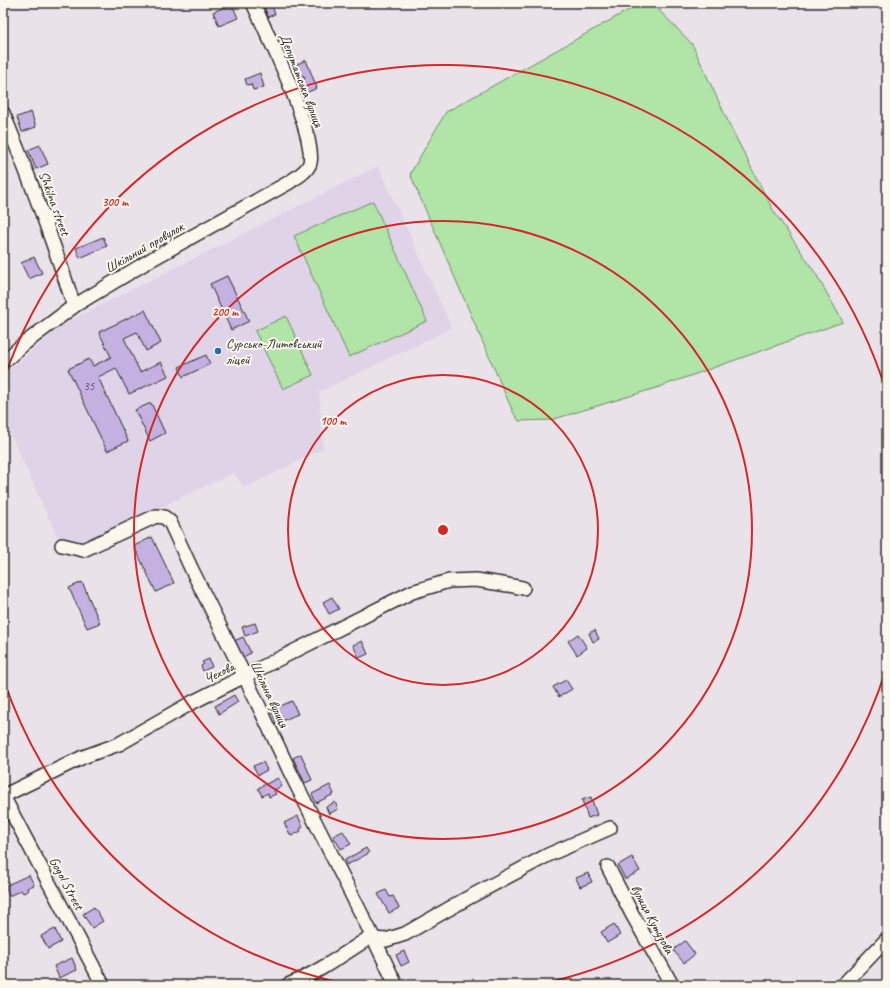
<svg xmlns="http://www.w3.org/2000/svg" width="890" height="988" viewBox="0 0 890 988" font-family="Caveat,sans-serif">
  <rect width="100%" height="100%" fill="#eae2e9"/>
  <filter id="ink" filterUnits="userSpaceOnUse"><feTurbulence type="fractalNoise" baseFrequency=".025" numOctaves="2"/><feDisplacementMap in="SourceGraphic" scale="8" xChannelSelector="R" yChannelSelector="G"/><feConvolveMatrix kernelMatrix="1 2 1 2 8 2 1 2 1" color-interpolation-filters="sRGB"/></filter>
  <g filter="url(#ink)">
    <polygon fill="#dfd3e7" points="378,166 452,328 319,392 323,449 244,488 234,473 84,543 58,538 3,418 3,374 67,322"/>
    <g fill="#b0e5a7" stroke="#6e8869">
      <polygon points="641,3 652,3 692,44 732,130 773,210 816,274 843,322 656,388 551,420 519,421 513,412 410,174 446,112"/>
      <polygon points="373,201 427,321 349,357 294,236"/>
      <polygon points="286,316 313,375 283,389 255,331"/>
    </g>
    <g fill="#c4b1e1" stroke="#2b2b2b">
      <polygon points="263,3 271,3 275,14 268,17"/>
      <polygon points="232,4 238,18 219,26 213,12"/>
      <polygon points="306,60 317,88 306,93 301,81 305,79 303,75 297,78 293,66"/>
      <polygon points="260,73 264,87 253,90 251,84 247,85 245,79"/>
      <polygon points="31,112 36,127 22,132 17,117"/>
      <polygon points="40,145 48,164 36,169 28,150"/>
      <polygon points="3,171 8,182 3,184"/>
      <polygon points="103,237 107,246 80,258 76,248"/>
      <polygon points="34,257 42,273 29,279 21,263"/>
      <polygon points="227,276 249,321 231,330 210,284"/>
      <polygon points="145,310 161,343 146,351 137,332 124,338 140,372 161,362 168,376 129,394 116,368 98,377 128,441 107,451 68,369 89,359 93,366 111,357 99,332"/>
      <polygon points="206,355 210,364 183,377 179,367"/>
      <polygon points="151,403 165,433 150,441 135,410"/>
      <polygon points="152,537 174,583 156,592 134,546"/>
      <polygon points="82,582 100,623 87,628 69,588"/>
      <polygon points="332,597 339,609 329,614 323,602"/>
      <polygon points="255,623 258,631 245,636 242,627"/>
      <polygon points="595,630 599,639 593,642 589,633"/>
      <polygon points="578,634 587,648 577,655 568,641"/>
      <polygon points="243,637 251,653 241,658 234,641"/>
      <polygon points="362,641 368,654 359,658 353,645"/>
      <polygon points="209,659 212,667 203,671 201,666 204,664 202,662"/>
      <polygon points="566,680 572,689 559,697 553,687"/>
      <polygon points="234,695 238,702 219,714 215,706"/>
      <polygon points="292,701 298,714 277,723 271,710"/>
      <polygon points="301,754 312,780 305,783 293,758"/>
      <polygon points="263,762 267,770 258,775 253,766"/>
      <polygon points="278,778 282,786 274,790 276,794 269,797 268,793 262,796 258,788"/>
      <polygon points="330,785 334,794 316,803 312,794"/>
      <polygon points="591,797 597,815 588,818 582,800"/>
      <polygon points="335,802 338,809 329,814 326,807"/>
      <polygon points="298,816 303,827 300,829 301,831 291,836 284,823"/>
      <polygon points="343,831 351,844 341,849 333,836"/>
      <polygon points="366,848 369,853 347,865 345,860"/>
      <polygon points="632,857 640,871 625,879 618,865"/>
      <polygon points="588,873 592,882 580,887 576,878"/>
      <polygon points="29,875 34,885 27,888 28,891 23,893 21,890 9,896 5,886"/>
      <polygon points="386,890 390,897 393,896 399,908 389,913 378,894"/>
      <polygon points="94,907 103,921 92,928 83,914"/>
      <polygon points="614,924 620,935 607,943 601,932"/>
      <polygon points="55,929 61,942 48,949 41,936"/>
      <polygon points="685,941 695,954 684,963 673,950"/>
      <polygon points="404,951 409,962 401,966 396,955"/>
      <polygon points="72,958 77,970 59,978 54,966"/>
    </g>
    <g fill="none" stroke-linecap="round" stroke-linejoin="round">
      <defs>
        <g id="minor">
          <path d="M3,113c26,63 50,128 71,193"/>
          <path d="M3,362l22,-19 49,-37 78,-47 136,-76c9,-6 19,-11 22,-20 2,-8 -1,-17 -2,-24 -12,-47 -35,-92 -55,-136"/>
          <polyline points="62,545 83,550 156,516 164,517 170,522 191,568 245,677 293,778 374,939 396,985"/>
          <polyline points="3,796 83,757 119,744 193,702 412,592 449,581 476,580 508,585 523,588"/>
          <polyline points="3,796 103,985"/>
          <polyline points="608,867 632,914 672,985"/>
          <polyline points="374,939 386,940 405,934 466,899 548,855 610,828"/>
          <path d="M288,985c30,-12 57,-32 84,-49"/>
          <polyline points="843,985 887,939"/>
        </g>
      </defs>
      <use href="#minor" stroke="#2b2b2b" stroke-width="16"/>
      <use href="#minor" stroke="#fbf7ec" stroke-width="13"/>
    </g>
  </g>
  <g fill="none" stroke="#d62828" stroke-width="2">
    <circle cx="443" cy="530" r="155"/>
    <circle cx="443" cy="530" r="309"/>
    <path d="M887 666A464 464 0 0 1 536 985M350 985A464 464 0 0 1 4 681M4 379A464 464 0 0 1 887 394"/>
  </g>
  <circle fill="#1f6fb2" stroke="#fbf7ec" stroke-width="1.5" cx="218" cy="351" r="4"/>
  <g text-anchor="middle" stroke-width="4" stroke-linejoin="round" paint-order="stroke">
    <g font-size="12" fill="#514c58">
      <text x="89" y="390">35</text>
    </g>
    <g font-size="14" fill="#2b2b2b" stroke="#fbf7ec">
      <text transform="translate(302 80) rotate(69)" y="5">Депутатська вулиця</text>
      <text transform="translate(55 203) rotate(70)" y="5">Shkilna street</text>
      <text transform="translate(144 247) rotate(-30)" y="5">Шкільний провулок</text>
      <text transform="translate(219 672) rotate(-26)" y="5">Чехова</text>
      <text transform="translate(270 694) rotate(65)" y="5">Шкільна вулиця</text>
      <text transform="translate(67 883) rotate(62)" y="5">Gogol Street</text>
      <text transform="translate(653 919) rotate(62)" y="5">вулиця Кутузова</text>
    </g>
    <g font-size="14" fill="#2b2b2b" stroke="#fbf7ec" text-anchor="start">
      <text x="226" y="348">Сурсько-Литовський<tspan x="226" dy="16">ліцей</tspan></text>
    </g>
  </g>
  <circle cx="443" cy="530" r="6" fill="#d62828" stroke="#fbf7ec" stroke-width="2"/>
  <g font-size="12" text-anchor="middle" font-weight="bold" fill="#d62828" stroke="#fbf7ec" stroke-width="4" stroke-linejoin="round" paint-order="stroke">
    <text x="115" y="206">300 m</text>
    <text x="225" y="316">200 m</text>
    <text x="333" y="425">100 m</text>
  </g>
  <rect width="890" height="988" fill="none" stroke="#fbf7ec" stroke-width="16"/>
  <rect x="8" y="8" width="874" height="972" fill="none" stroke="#2b2b2b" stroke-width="1.5" filter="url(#ink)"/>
</svg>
